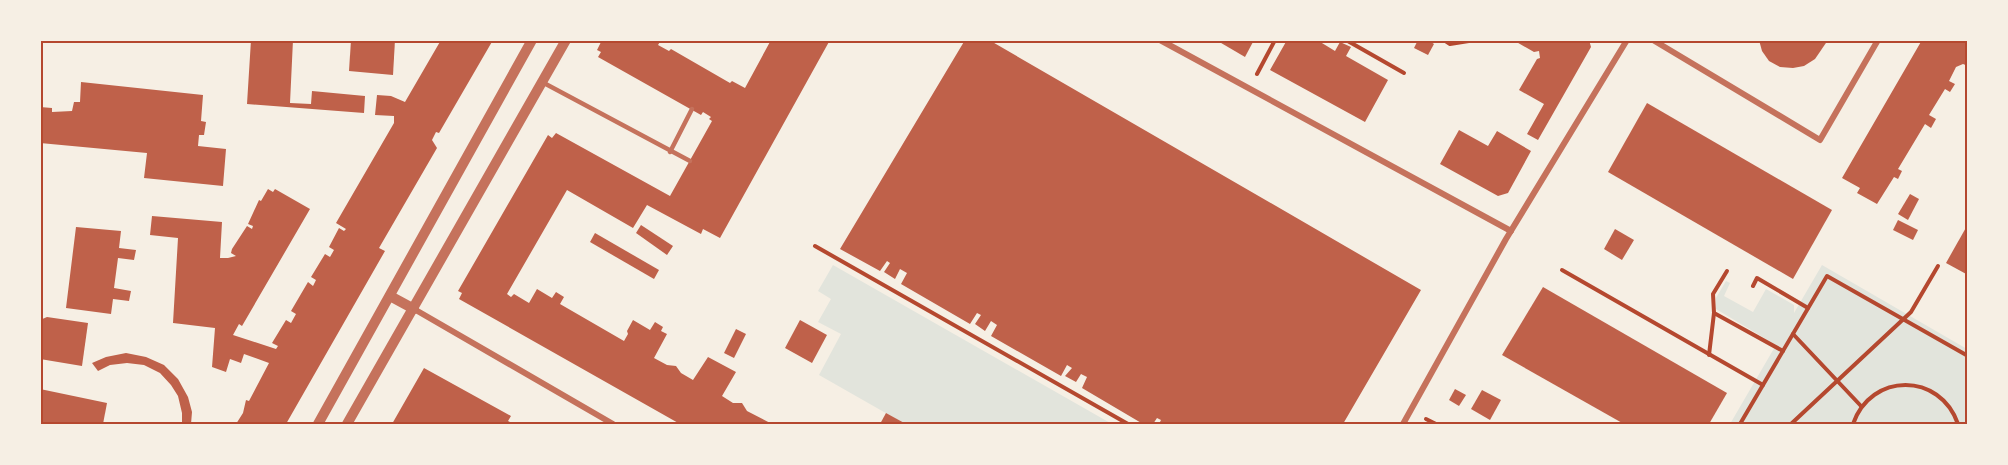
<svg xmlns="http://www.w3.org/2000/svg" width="2008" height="465" viewBox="0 0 2008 465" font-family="'Libre Baskerville',serif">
  <rect width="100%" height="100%" fill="#f6efe4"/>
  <g fill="#e2e4dc">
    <polygon points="833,265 1112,424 905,424 819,375 841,334 818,322 831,299 818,291"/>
    <polygon points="1822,265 1967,349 1967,424 1730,424 1776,345 1716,309 1716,298 1726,281 1730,283 1724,296 1753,312 1766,289 1794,305 1794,313"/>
  </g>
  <g fill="#bf614a">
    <polygon points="251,40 293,40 290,103 311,104 312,91 365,96 364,113 247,104"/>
    <polygon points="351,40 395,40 393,75 349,71"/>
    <polygon points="441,40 493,40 439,133 436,132 432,140 437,148 379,248 385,251 286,424 236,424 243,413 246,400 249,401 269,363 244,354 241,363 230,359 226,372 212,367 215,328 173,323 178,238 150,235 152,216 222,222 220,258 228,258 236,256 231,253 232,249 247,226 252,229 253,226 248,224 259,200 261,201 268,189 273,192 275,189 310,209 242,326 239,324 233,335 276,349 278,346 272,343 286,320 291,323 296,314 291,311 308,282 313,286 316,280 311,277 325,254 330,257 334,250 329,247 339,228 344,231 346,229 336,223 394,123 394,116 375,115 377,95 391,96 405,102"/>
    <polygon points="602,40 661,40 658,45 669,51 671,49 730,83 732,81 745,88 771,40 830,40 720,238 703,229 701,234 647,205 633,228 567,190 507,294 511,297 514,294 529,303 537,289 552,298 556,292 564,297 560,304 624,341 628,334 627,331 633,320 650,330 655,322 663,327 661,331 667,334 654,358 667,365 676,366 681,373 693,380 708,357 736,372 722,396 733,403 742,403 747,411 772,424 680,424 459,299 462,293 458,291 548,135 552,138 556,133 670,196 712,121 709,119 711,117 703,112 701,115 598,57 601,52 597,50"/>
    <polygon points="965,40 989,40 1421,290 1343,424 1159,424 1161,420 1157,418 1153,424 1143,424 1082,388 1087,377 1081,374 1076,382 1065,376 1072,368 1067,365 1061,376 991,336 997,325 991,321 985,331 975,324 981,315 977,313 970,324 901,284 907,273 900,269 895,279 884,272 890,263 887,261 880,271 840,249"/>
    <polygon points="1216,40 1254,40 1245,57"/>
    <polygon points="1287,40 1317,40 1335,51 1340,42 1351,47 1346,56 1388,80 1365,122 1270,70"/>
    <polygon points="1418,40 1428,40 1434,44 1428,55 1414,48"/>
    <polygon points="1513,40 1589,40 1591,47 1538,140 1527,134 1544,104 1519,90 1537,59 1540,58 1539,51 1534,52"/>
    <polygon points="1759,40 1828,40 1815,59 1804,66 1793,68 1780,67 1769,61 1762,51"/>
    <polygon points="1922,40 1968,40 1968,66 1963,64 1956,67 1949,81 1955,84 1950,92 1945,89 1929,115 1936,119 1931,128 1925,124 1898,169 1902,171 1898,179 1894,177 1877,204 1857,193 1860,188 1842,178"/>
    <polygon points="81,82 203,95 201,121 206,122 204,135 199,135 198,146 226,149 223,186 144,178 147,153 40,143 40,107 52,108 52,112 72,111 74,102 80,102"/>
    <polygon points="1647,103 1832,210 1793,279 1608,172"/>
    <polygon points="1459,130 1488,146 1497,131 1531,151 1508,193 1498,196 1440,164"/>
    <polygon points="1910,194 1919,199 1908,220 1898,214"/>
    <polygon points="1898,220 1918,230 1913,240 1893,230"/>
    <polygon points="1968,224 1968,275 1946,263"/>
    <polygon points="641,225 673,246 667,255 636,233"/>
    <polygon points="76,227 121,231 119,248 136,250 134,260 118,258 114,288 131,291 129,301 113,299 111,314 66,308"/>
    <polygon points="1615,229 1634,240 1622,260 1604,249"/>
    <polygon points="595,233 659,270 654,279 590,242"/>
    <polygon points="1543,287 1727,393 1709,424 1624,424 1502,355"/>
    <polygon points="47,317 88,323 82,366 40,359 40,320"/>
    <polygon points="800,320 827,335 812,363 785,348"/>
    <polygon points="736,329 746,334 734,358 724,353"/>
    <polygon points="126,353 146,357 164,365 178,379 188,397 192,412 191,424 182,424 182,413 178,396 171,385 160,373 144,365 127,363 110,365 98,371 92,363 106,357"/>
    <polygon points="424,368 511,416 508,421 514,424 392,424"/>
    <polygon points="40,389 107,403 103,424 40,424"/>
    <polygon points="1455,389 1466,395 1459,406 1449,400"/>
    <polygon points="1482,390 1501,400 1490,420 1471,409"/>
    <polygon points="886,413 906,424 880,424"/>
  </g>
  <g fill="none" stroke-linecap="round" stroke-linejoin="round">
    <g stroke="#b5482f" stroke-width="4">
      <polyline points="1346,40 1404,73"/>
      <polyline points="1444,40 1450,44 1475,40"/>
      <polyline points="1257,74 1275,40"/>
      <polyline points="815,246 1128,424"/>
      <polyline points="1562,270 1763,385"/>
      <polyline points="1753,286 1757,278 1808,308"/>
      <polyline points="1714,313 1783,351"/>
      <polyline points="1793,334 1861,406"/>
      <polyline points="1709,355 1714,313 1713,294 1727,271"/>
      <polyline points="1426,419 1436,424"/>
      <polyline points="1740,424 1827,276 1968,356"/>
      <polyline points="1791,424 1911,312 1938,266"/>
      <path d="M1853,424c18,-52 87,-52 105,0"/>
    </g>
    <g stroke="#c5725c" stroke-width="4.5">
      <polyline points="542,82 690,161"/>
      <polyline points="670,152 692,109"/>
    </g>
    <g stroke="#c5725c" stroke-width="6">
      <polyline points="1160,40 1511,231"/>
      <polyline points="1653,40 1820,140 1878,40"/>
      <polyline points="414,309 613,424"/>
      <polyline points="1403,424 1506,239 1627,40"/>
    </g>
    <g stroke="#c5725c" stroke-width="10">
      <polyline points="390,296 414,309"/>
      <polyline points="318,424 532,40"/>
      <polyline points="347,424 566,40"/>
    </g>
  </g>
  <rect width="2008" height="465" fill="none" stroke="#f6efe4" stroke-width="84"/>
  <rect x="42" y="42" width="1924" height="381" fill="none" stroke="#b5482f" stroke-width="2"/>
</svg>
